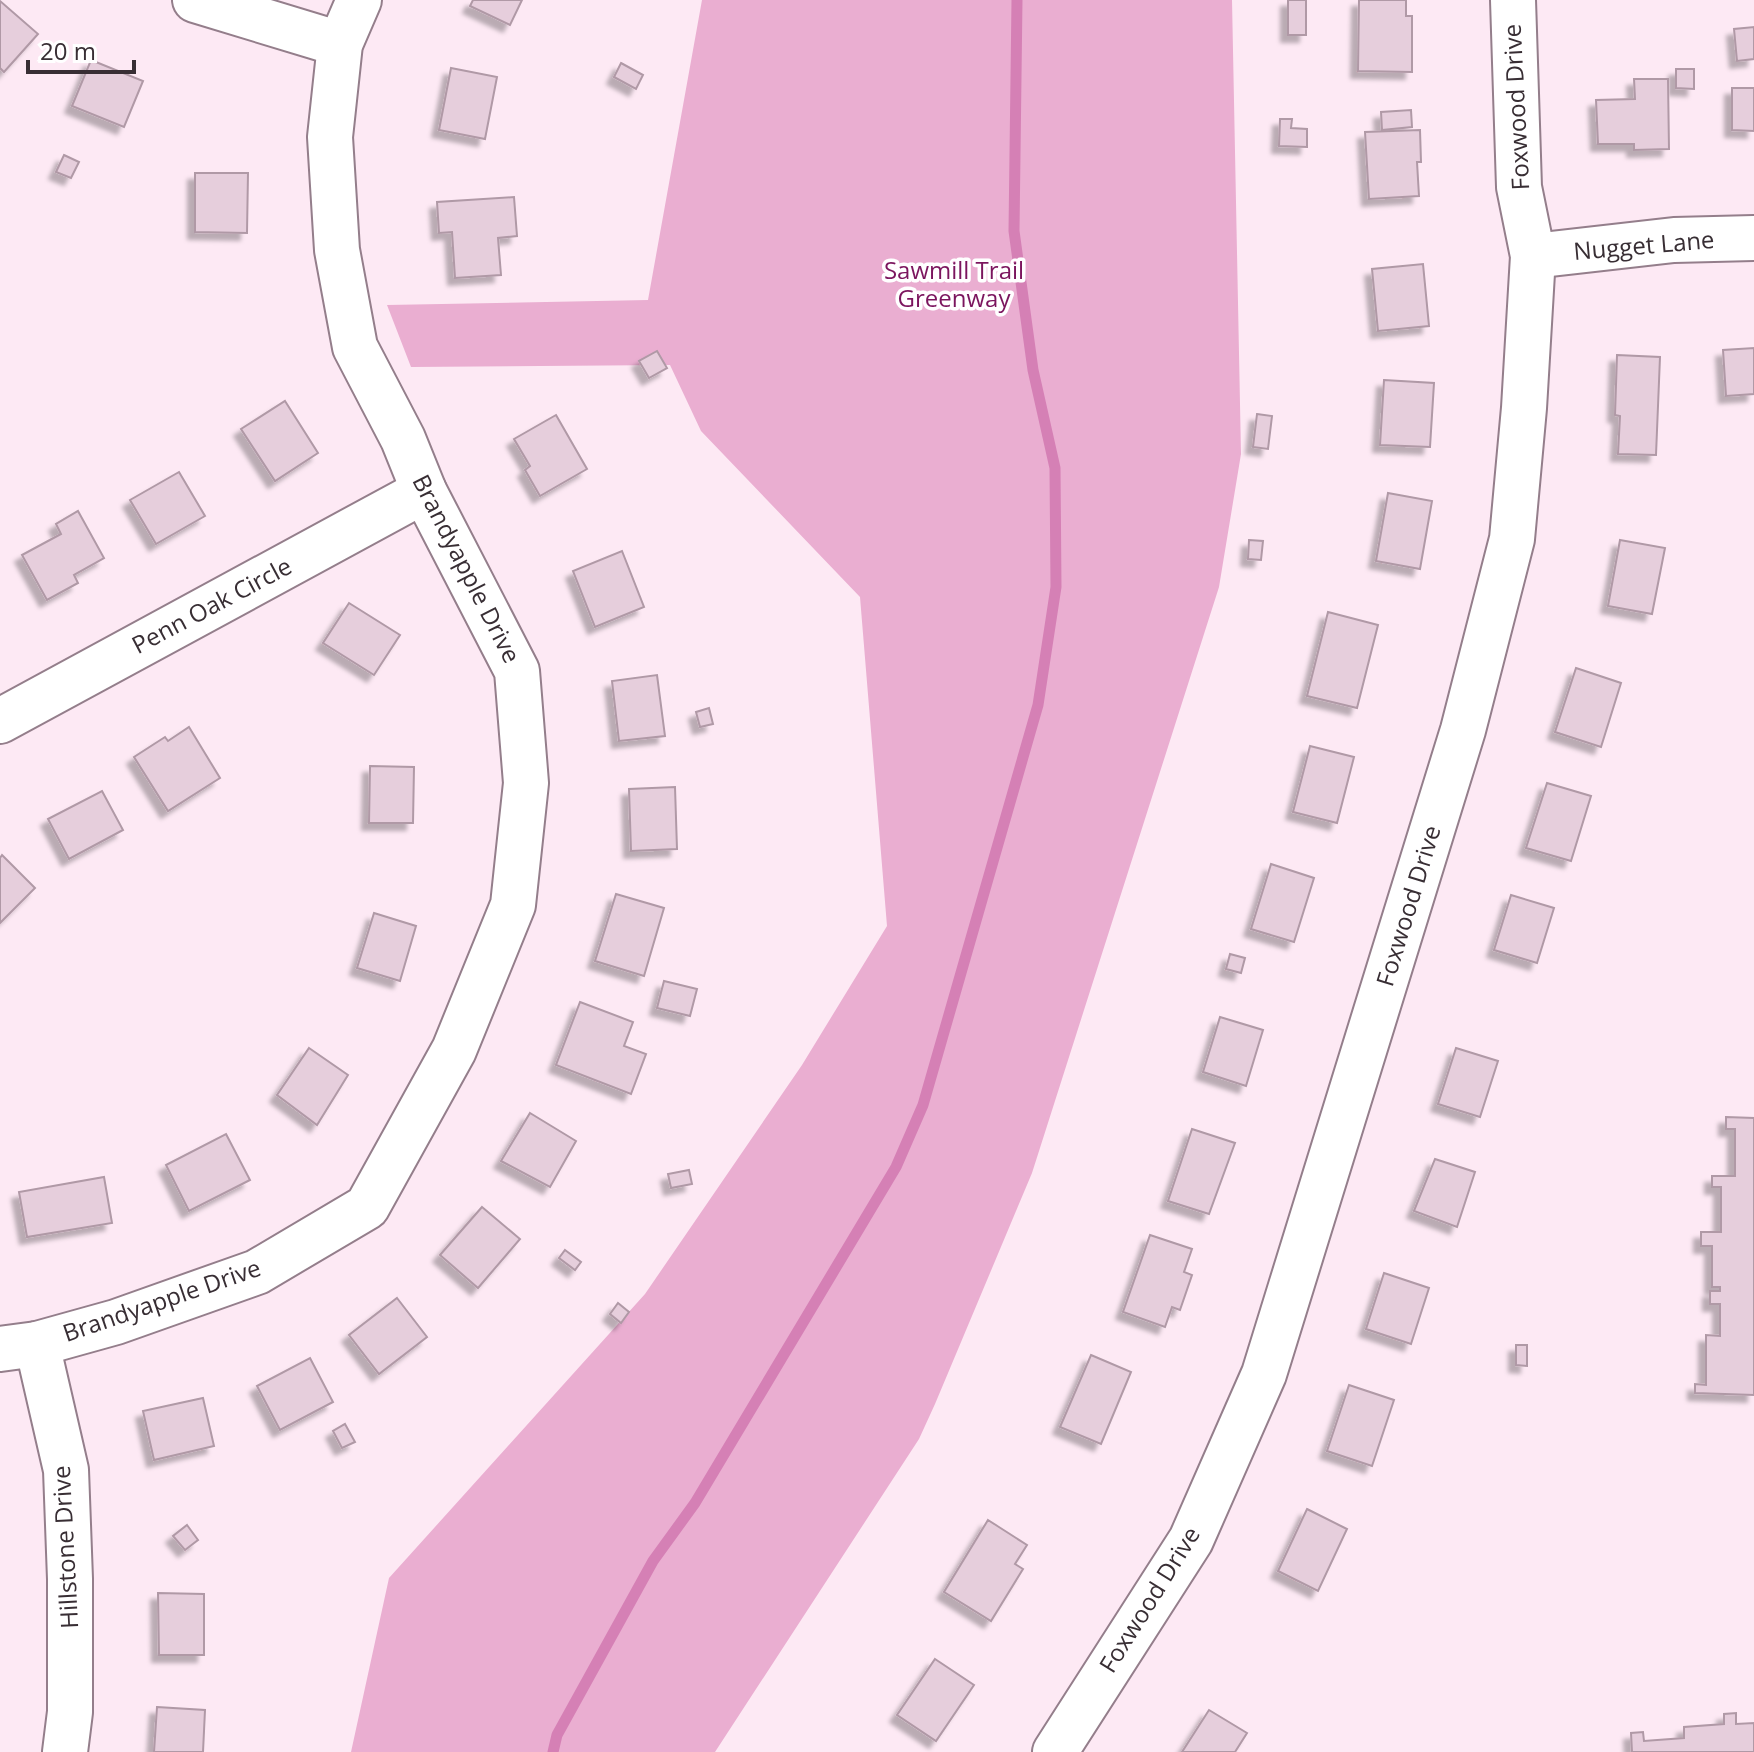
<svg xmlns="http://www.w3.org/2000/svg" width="1754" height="1752" viewBox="0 0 1754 1752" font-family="'Open Sans',sans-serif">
  <defs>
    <filter id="shadow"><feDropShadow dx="-7" dy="7" stdDeviation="2" flood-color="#0004"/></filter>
  </defs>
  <rect width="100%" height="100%" fill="#fde9f4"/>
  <polygon fill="#eaaed1" points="702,0 1232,0 1241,454 1219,587 1032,1173 935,1404 919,1439 715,1752 351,1752 389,1578 645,1294 802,1065 887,926 860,597 701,431 670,365 411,367 387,305 648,300"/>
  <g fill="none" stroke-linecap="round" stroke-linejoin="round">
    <polyline stroke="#d580b5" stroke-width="11" points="553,1752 557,1735 653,1561 695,1503 896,1167 923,1105 1038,705 1056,587 1055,468 1033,370 1014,231 1017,0"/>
  </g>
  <g fill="#e6cedc" stroke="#b099a6" stroke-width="2" filter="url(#shadow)">
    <polygon points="473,0 522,0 510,25 470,6"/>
    <rect x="1288" y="0" width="18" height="35"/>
    <polygon points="1359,0 1406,0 1406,16 1412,16 1412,72 1358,71"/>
    <polygon points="0,1 38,34 4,72 0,68"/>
    <polygon points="1754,27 1754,59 1737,61 1734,29"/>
    <polygon points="91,60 143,81 124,127 72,106"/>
    <polygon points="621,63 643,75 636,89 614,77"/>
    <polygon points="451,68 497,77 485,139 439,130"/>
    <polygon points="1676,69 1694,69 1694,89 1676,88"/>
    <polygon points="1634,79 1668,79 1669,149 1634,150 1634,144 1598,144 1596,100 1635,99"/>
    <polygon points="1732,88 1754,88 1754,131 1732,130"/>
    <polygon points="1411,110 1412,127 1382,130 1381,112"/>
    <polygon points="1280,119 1292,119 1291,128 1307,129 1307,147 1279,146"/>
    <polygon points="1420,130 1421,162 1417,162 1419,196 1369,199 1365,132"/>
    <polygon points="64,155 79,162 71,178 56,172"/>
    <polygon points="195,173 248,173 247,233 195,232"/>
    <polygon points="514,197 517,236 498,238 501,275 455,278 452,232 439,233 437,202"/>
    <polygon points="1423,264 1429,326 1378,331 1372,269"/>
    <polygon points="1754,348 1754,394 1726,396 1723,350"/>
    <polygon points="657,351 667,368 649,378 639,361"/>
    <polygon points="1617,355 1660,357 1656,455 1618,454 1620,416 1615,415"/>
    <polygon points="1384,380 1434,383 1430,447 1380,445"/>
    <polygon points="285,401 318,453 275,481 241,429"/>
    <polygon points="1257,414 1272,416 1268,449 1253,447"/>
    <polygon points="556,415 587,469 540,496 525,470 530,466 514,439"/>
    <polygon points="179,472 205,516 156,544 130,500"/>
    <polygon points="1388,493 1432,501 1420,569 1376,561"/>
    <polygon points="78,511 104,558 74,575 78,583 47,600 22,555 61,534 56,524"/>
    <polygon points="1249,540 1263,541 1261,560 1248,559"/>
    <polygon points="1620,540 1665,548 1652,614 1608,606"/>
    <polygon points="622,551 644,607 595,627 573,571"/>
    <polygon points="349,603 400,635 374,675 323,643"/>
    <polygon points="1328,612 1378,625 1357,708 1307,696"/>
    <polygon points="1576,668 1621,683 1601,747 1555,732"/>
    <polygon points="657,675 665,736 619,741 612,681"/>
    <polygon points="709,708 713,724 700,727 696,712"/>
    <polygon points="189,727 220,778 168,811 134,757 165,737 168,741"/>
    <polygon points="1310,746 1354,757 1337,823 1293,812"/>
    <polygon points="370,766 414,767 413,823 369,823"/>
    <polygon points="1547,783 1591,796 1571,861 1526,848"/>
    <polygon points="675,787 677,849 631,851 629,789"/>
    <polygon points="102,791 123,830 69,859 48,819"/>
    <polygon points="2,855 35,888 0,923 0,858"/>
    <polygon points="1271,864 1314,878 1294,942 1251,929"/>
    <polygon points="616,894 664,908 644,976 595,961"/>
    <polygon points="1511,895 1554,908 1537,963 1494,950"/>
    <polygon points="374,913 416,926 400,981 357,968"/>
    <polygon points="1230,954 1245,958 1241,973 1226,969"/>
    <polygon points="664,981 697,989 690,1016 657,1008"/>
    <polygon points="580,1002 633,1022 624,1046 646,1054 631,1094 556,1065"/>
    <polygon points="1220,1017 1263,1030 1246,1086 1203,1072"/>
    <polygon points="309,1048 348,1075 317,1125 277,1095"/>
    <polygon points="1456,1048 1498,1061 1480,1117 1438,1104"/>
    <polygon points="530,1113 576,1141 550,1187 501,1161"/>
    <polygon points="1726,1117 1754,1118 1754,1395 1695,1393 1695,1384 1706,1385 1706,1335 1720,1336 1720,1304 1710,1304 1710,1291 1720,1291 1720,1287 1712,1287 1712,1246 1701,1246 1701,1232 1721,1232 1721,1187 1712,1187 1712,1176 1735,1176 1735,1129 1726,1129"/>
    <polygon points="1192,1129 1235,1143 1209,1214 1168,1201"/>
    <polygon points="226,1134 250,1180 189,1211 166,1165"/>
    <polygon points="1435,1159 1475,1172 1457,1227 1414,1211"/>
    <polygon points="689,1170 692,1184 671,1188 668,1174"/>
    <polygon points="104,1177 112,1223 27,1237 19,1192"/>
    <polygon points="482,1207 520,1239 478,1288 440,1255"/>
    <polygon points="1150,1235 1192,1249 1184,1272 1192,1275 1180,1310 1172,1307 1165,1327 1123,1312"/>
    <polygon points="565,1250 581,1262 575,1270 559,1258"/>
    <polygon points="1384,1273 1429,1288 1411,1344 1366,1329"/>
    <polygon points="397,1298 427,1337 379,1374 349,1335"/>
    <polygon points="618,1303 629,1312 621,1323 610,1314"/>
    <polygon points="1516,1345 1527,1345 1527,1366 1516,1365"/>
    <polygon points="1091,1355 1131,1372 1101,1444 1060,1427"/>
    <polygon points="310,1358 333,1402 280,1430 257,1386"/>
    <polygon points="1349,1385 1394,1400 1372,1466 1327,1451"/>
    <polygon points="203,1398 214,1446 154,1460 143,1411"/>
    <polygon points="345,1424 355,1442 342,1448 333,1431"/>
    <polygon points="1307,1509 1347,1529 1318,1591 1278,1571"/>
    <polygon points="988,1520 1027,1545 1015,1564 1023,1569 991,1621 944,1592"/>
    <polygon points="187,1525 198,1540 185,1550 173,1536"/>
    <polygon points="158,1593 204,1594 204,1655 159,1655"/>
    <polygon points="935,1659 974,1685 936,1741 897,1715"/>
    <polygon points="157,1707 205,1710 203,1752 154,1752"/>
    <polygon points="1209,1710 1247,1733 1235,1752 1182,1752"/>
    <polygon points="1736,1713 1736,1724 1754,1723 1754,1752 1632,1752 1631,1733 1643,1732 1644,1741 1684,1738 1684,1727 1724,1724 1724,1714"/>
  </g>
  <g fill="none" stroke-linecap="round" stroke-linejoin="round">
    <defs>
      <g id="minor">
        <polyline points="195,0 340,44"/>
        <polyline points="1533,256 1674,240 1754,238"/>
        <polyline points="0,721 424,491"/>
        <polyline points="37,1344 66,1470 70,1579 70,1712 65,1752"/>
        <polyline points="0,1349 37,1344 116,1322 257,1272 367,1207 454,1050 513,905 526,783 517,671 424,491 403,439 355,347 337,250 330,137 340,44 359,0"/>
        <polyline points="1055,1752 1191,1540 1264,1374 1463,730 1512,539 1524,408 1533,256 1519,187 1513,0"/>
      </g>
    </defs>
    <use href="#minor" stroke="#947e8b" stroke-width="48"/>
    <use href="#minor" stroke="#fff" stroke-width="44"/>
  </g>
  <g text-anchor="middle" stroke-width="7" stroke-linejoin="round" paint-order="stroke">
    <g font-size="24" fill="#382e34" stroke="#fff">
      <text transform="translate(1517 107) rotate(-93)" y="8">Foxwood Drive</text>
      <text transform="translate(1644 246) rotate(-5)" y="8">Nugget Lane</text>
      <text transform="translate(466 569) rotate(63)" y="8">Brandyapple Drive</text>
      <text transform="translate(212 606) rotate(-28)" y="8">Penn Oak Circle</text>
      <text transform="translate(1409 906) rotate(-73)" y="8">Foxwood Drive</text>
      <text transform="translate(162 1301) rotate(-19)" y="8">Brandyapple Drive</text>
      <text transform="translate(66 1547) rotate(-93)" y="8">Hillstone Drive</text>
      <text transform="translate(1150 1600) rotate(-58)" y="8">Foxwood Drive</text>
    </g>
    <g font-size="24" fill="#7b155e" stroke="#fff">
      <text x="954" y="279">Sawmill Trail<tspan x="954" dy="28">Greenway</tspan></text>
    </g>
  </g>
  <path d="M28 60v12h106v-12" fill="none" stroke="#382e34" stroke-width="4"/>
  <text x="40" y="60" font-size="24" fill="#382e34" stroke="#ffffff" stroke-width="6" paint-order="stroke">20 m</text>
</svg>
